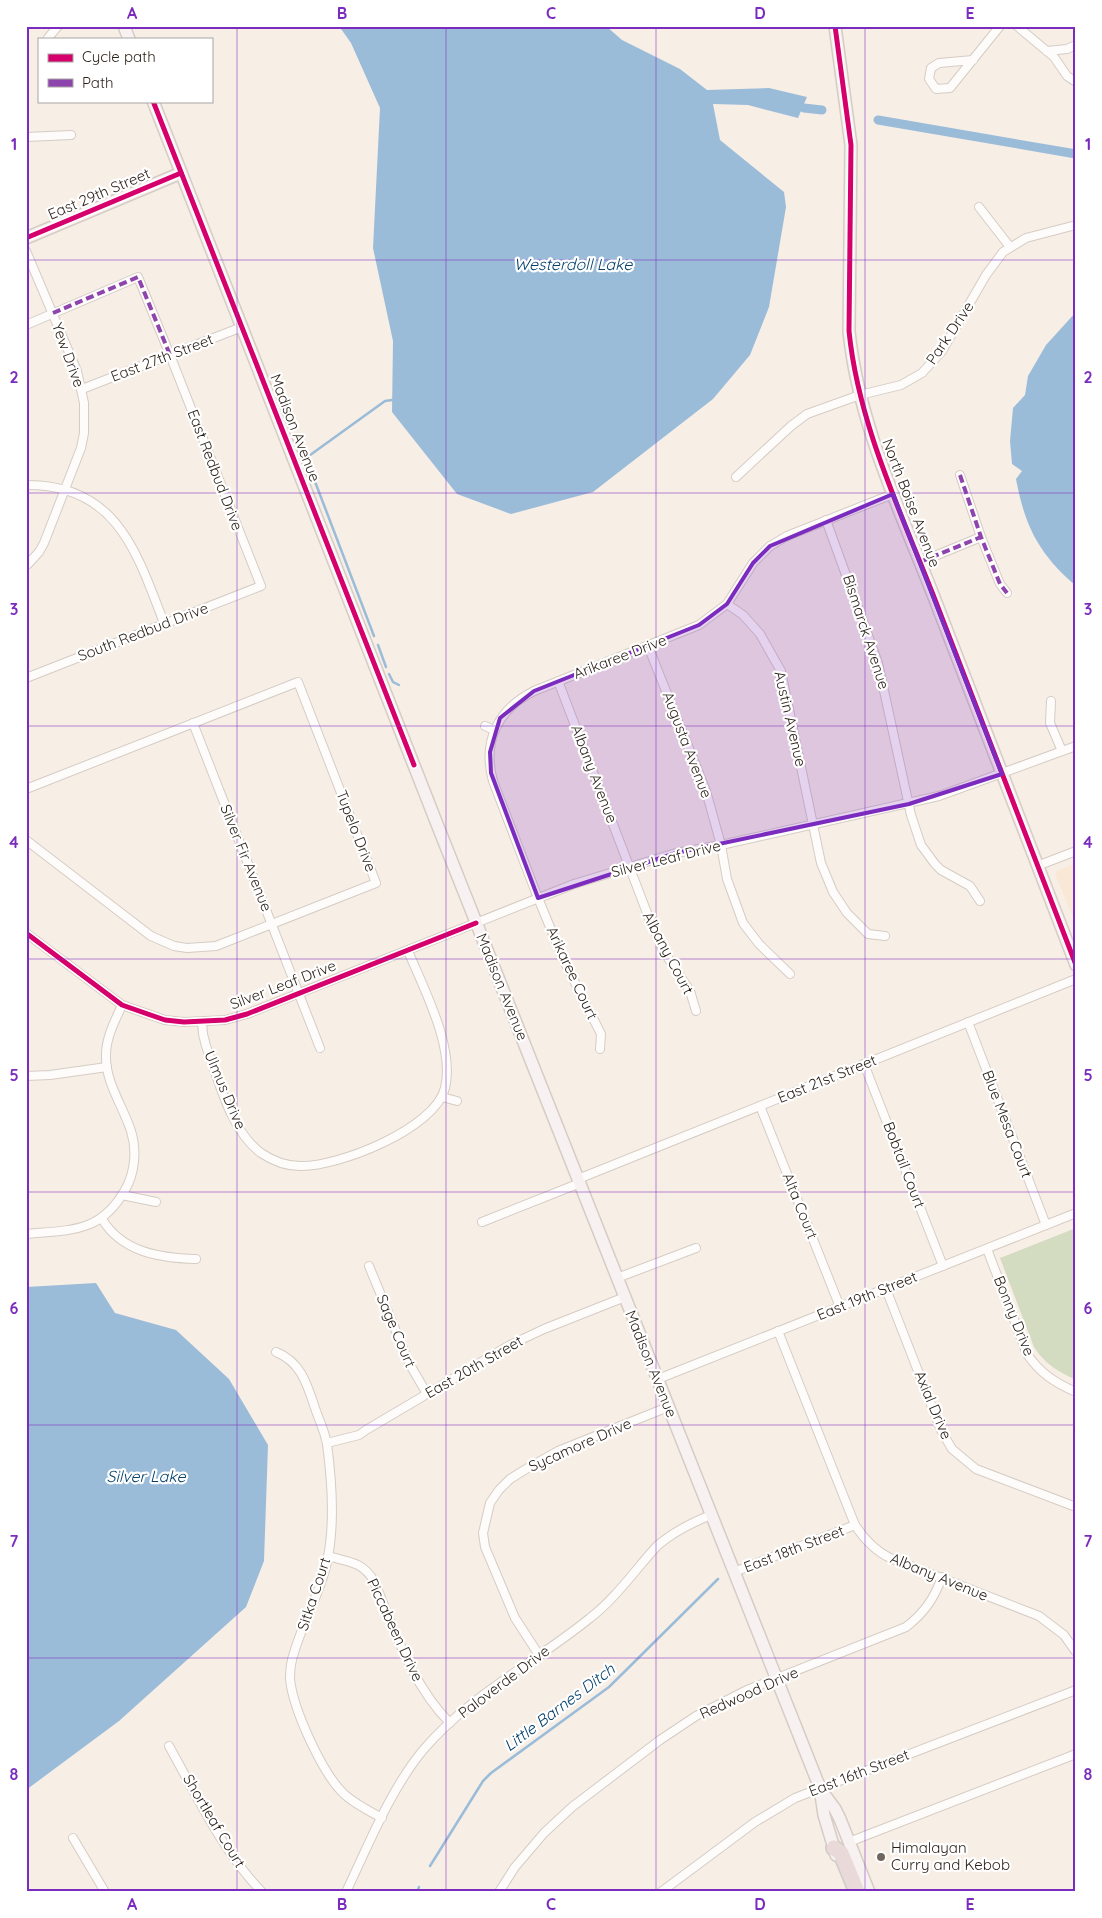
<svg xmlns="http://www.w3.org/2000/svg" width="1102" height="1918" viewBox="0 0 1102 1918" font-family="Quicksand,sans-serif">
  <rect width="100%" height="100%" fill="#f7eee6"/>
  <polygon fill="#fae8d7" points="1076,863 1076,920 1074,920 1055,874 1057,871"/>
  <path fill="#d3dbc0" d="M1076,1228v152c-19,-9 -31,-16 -42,-33l-34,-89z"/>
  <g fill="#9bbcd9">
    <polygon points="339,26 606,26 622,40 680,69 707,90 769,88 807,97 798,118 748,105 713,104 720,140 784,192 786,207 769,307 750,355 713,399 593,492 511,514 457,494 392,412 393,341 373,248 380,108 351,43"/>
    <path d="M1076,312v274c-37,-32 -51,-59 -60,-107l6,-8 -10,-7 -2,-23 3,-33 12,-13 3,-19 18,-31z"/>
    <polygon points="96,1283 115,1313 176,1330 229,1379 268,1445 264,1561 246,1607 119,1721 26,1790 26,1287"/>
  </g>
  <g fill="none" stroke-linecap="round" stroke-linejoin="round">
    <g stroke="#9bbcd9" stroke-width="2.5">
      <polyline points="374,636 306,458 385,401 392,400"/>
      <polyline points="378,645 386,667"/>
      <polyline points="389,674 393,682 399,685"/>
      <polyline points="430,1866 483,1781 491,1773 609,1687 718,1579"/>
      <polyline points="417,1892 419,1887"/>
    </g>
    <g stroke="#9bbcd9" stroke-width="9">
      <polyline points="804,108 822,110"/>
      <polyline points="878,120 1076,154"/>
    </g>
    <defs>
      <g id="street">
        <polyline points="1017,26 1054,57 1067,76 1076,82"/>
        <polyline points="48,38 58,26"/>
        <polyline points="1047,51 1067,49 1076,45"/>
        <polyline points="973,60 939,63 931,68 929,79 936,89 950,88 1000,26"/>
        <polyline points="26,137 71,135"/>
        <polyline points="979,207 1010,247"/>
        <polyline points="26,251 77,371 84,403 84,433 81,448 44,543 39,552 28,564"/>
        <polyline points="26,325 138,277 170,355 261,586 26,678"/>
        <polyline points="82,389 242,327"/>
        <polyline points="960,475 981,537 1000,584 1007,593"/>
        <polyline points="736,477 791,426 807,414 860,395 901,385 922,373 942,351 986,275 1003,252 1026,238 1076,225"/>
        <path d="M26,485c91,-1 111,68 138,138"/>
        <polyline points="826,520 878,663 911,815 921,845 935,864 941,870 970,886 980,901"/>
        <polyline points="920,562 981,537"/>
        <polyline points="727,604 743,615 760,634 781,671 821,863 833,892 847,913 868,934 885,936"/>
        <polyline points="648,646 706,791 721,845 727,879 743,923 759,944 790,974"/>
        <polyline points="558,681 649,918 664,952 690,991 696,1011"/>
        <polyline points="1051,701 1050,723 1062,751"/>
        <polyline points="193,723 320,1048"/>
        <polyline points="485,726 494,730"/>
        <polyline points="26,789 298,682 376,883 216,946 187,948 174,946 151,936 26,840"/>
        <polyline points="1037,866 1076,851"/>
        <polyline points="26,933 122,1005 165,1020 184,1022 225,1020 247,1014 574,884 676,853 721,845 939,796 1076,746"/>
        <path d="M202,1022l1,12 3,12c13,35 24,84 55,107 12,8 24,13 39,13 38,1 135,-37 145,-78 10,-40 -21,-99 -37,-137"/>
        <polyline points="968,1022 1046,1225"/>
        <path d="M600,1049l1,-15 -37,-73 -26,-63 -45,-117c-11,-40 5,-72 41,-90l165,-66 28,-21 26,-41 17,-17 17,-10 106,-42"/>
        <polyline points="864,1064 943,1266"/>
        <polyline points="26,1076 50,1075 107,1067"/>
        <polyline points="442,1097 457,1101"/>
        <polyline points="760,1106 840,1307"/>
        <polyline points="578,1179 1076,979"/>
        <polyline points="122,1195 156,1202"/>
        <path d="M102,1219c20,33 57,39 94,40"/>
        <polyline points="482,1222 580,1183"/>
        <path d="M26,1234c44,-4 75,-1 99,-44 10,-17 12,-40 6,-59 -8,-25 -26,-49 -25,-76 0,-18 9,-34 16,-50"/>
        <path d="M987,1249l40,105c13,19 28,29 49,38"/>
        <polyline points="369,1266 409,1363 427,1394"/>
        <polyline points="617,1278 696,1248"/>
        <polyline points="886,1289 941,1430 952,1449 976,1469 1076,1507"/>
        <path d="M778,1331l77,194c9,14 21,26 35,33l149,58 25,19 12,17"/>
        <path d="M276,1352c25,10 31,32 39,56 4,12 10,24 12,36 5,37 8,76 1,113 -6,33 -25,64 -34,96 -3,8 -4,18 -4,26 3,30 32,94 54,115 11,10 25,17 38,24"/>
        <polyline points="658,1379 1076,1213"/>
        <polyline points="327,1443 359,1435 366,1430 510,1345 544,1329 625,1297"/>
        <path d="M328,1556c20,6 34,5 46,25 21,49 37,103 76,142"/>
        <polyline points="734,1572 855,1525"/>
        <polyline points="539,1655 515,1618 485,1547 483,1533 490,1503 499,1490 510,1479 526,1469 558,1451 668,1407"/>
        <path d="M169,1746c28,50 53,105 93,146"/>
        <polyline points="73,1838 105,1892"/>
        <polyline points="849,1842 1076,1754"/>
        <path d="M346,1892c22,-46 45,-104 78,-143 46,-54 112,-87 166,-131 26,-20 45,-48 67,-72 16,-14 34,-23 54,-31"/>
        <path d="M499,1892l16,-25 29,-34 28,-26 88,-67 36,-24 51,-26 159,-63c18,-14 28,-28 36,-50"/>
        <polyline points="661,1892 755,1822 795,1798 1076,1690"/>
      </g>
      <g id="secondary">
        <polyline points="124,26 129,39"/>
        <path d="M835,26l16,119 -2,186c9,91 50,177 83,261 48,125 96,249 144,373"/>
        <polyline points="153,101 437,824 820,1788 824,1815 836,1855"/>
        <polyline points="26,238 181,173"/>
        <polyline points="821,1790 835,1809 840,1819 869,1892"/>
      </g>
      <polyline id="highway" points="834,1848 841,1853 857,1892"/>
    </defs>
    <use href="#street" stroke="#d5ccc4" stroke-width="10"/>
    <use href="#secondary" stroke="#d5ccc4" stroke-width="14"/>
    <use href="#highway" stroke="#d1ccc8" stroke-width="18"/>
    <use href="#street" stroke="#fefcfb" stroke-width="8"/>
    <use href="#secondary" stroke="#f8f1f1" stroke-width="11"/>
    <use href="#highway" stroke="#ead9d9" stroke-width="15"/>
    <g stroke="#8e44ad" stroke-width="4" stroke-dasharray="8 4" stroke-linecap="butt">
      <polyline points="53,313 138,277 170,355"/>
      <polyline points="960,475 981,537 1000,584 1007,593"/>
      <polyline points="920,562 981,537"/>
    </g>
    <defs>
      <g id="cycleway">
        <path d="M835,26l16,119 -2,186c9,91 50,177 83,261 48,125 96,249 144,373"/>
        <polyline points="153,101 414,765"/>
        <polyline points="26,238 181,173"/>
        <polyline points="26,933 122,1005 165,1020 184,1022 225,1020 247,1014 476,923"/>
      </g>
    </defs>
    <use href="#cycleway" stroke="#fff" stroke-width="8"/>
    <use href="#cycleway" stroke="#d6006c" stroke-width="5"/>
  </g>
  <path fill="#7b2cbf" fill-opacity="0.2" stroke="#7b2cbf" stroke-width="4" stroke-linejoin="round" d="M893,494l109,280 -93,30 -233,49 -138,45 -47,-125 -1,-21 10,-34 34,-27 165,-66 28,-21 26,-41 17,-17z"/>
  <path fill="none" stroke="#7b2cbf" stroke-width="1" stroke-opacity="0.55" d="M237,26v1866M446,26v1866M656,26v1866M865,26v1866M26,260h1050M26,493h1050M26,726h1050M26,959h1050M26,1192h1050M26,1425h1050M26,1658h1050"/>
  <circle fill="#71675f" stroke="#fff" stroke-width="2" cx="881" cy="1857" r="5"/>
  <g text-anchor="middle" stroke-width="4.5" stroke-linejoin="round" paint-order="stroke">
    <g font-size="15" fill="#291f16" stroke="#fff">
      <text transform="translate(99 194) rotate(-23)" y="5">East 29th Street</text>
      <text transform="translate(950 333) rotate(-56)" y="5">Park Drive</text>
      <text transform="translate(68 355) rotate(70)" y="5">Yew Drive</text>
      <text transform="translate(162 358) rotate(-21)" y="5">East 27th Street</text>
      <text transform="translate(295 428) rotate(69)" y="5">Madison Avenue</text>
      <text transform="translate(215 470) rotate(69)" y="5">East Redbud Drive</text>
      <text transform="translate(911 503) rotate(69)" y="5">North Boise Avenue</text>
      <text transform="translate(143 632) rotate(-21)" y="5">South Redbud Drive</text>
      <text transform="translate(866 632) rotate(72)" y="5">Bismarck Avenue</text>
      <text transform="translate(620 657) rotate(-21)" y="5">Arikaree Drive</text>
      <text transform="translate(790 719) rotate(77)" y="5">Austin Avenue</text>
      <text transform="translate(687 745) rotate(69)" y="5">Augusta Avenue</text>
      <text transform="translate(594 774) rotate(69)" y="5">Albany Avenue</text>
      <text transform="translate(356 831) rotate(69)" y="5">Tupelo Drive</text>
      <text transform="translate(246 858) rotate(68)" y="5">Silver Fir Avenue</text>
      <text transform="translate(666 859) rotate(-14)" y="5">Silver Leaf Drive</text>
      <text transform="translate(668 953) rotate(62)" y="5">Albany Court</text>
      <text transform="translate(572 973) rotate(65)" y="5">Arikaree Court</text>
      <text transform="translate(283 985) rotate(-21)" y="5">Silver Leaf Drive</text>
      <text transform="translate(502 987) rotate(68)" y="5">Madison Avenue</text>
      <text transform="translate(827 1079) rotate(-22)" y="5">East 21st Street</text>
      <text transform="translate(225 1090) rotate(67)" y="5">Ulmus Drive</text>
      <text transform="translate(1007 1124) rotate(69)" y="5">Blue Mesa Court</text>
      <text transform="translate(904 1165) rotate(69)" y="5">Bobtail Court</text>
      <text transform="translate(800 1206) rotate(68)" y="5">Alta Court</text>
      <text transform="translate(867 1296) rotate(-22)" y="5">East 19th Street</text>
      <text transform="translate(1014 1316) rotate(68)" y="5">Bonny Drive</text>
      <text transform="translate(396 1331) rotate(67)" y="5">Sage Court</text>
      <text transform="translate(651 1364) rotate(68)" y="5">Madison Avenue</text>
      <text transform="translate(474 1367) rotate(-30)" y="5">East 20th Street</text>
      <text transform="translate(933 1405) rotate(67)" y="5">Axial Drive</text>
      <text transform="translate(580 1445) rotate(-24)" y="5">Sycamore Drive</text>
      <text transform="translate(794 1549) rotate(-21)" y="5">East 18th Street</text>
      <text transform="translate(939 1577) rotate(22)" y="5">Albany Avenue</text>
      <text transform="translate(314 1594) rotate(-72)" y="5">Sitka Court</text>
      <text transform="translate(395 1630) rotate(65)" y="5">Piccabeen Drive</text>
      <text transform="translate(504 1682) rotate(-37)" y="5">Paloverde Drive</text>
      <text transform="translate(749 1693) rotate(-24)" y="5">Redwood Drive</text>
      <text transform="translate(859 1773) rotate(-21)" y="5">East 16th Street</text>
      <text transform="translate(214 1821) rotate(59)" y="5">Shortleaf Court</text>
    </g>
    <g font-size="15" fill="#291f16" stroke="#fff" text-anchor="start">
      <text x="891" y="1853">Himalayan<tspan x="891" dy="17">Curry and Kebob</tspan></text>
    </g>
    <g font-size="16" font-style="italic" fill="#05416c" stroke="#fff">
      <text x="573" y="270">Westerdoll Lake</text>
      <text x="146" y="1482">Silver Lake</text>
      <text transform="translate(559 1707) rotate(-37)" y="6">Little Barnes Ditch</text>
    </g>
  </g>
  <rect width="1102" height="1918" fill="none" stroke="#ffffff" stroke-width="55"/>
  <rect x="38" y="38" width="175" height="65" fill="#ffffff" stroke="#a9a5a2"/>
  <rect x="48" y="54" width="25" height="8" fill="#d6006c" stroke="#a9a5a2"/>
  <text x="82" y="62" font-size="15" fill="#291f16">Cycle path</text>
  <rect x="48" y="79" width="25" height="8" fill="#8e44ad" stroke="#a9a5a2"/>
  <text x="82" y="88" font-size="15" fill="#291f16">Path</text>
  <rect x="28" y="28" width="1046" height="1862" fill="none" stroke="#7b2cbf" stroke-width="2"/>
  <g font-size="16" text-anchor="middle" font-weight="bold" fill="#7b2cbf">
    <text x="132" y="19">A</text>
    <text x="342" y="19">B</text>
    <text x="551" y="19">C</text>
    <text x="760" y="19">D</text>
    <text x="970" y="19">E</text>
    <text x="14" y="150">1</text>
    <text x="1088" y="150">1</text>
    <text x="14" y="383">2</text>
    <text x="1088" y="383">2</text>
    <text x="14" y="615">3</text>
    <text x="1088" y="615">3</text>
    <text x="14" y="848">4</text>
    <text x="1088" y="848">4</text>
    <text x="14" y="1081">5</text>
    <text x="1088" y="1081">5</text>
    <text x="14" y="1314">6</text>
    <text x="1088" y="1314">6</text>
    <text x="14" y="1547">7</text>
    <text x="1088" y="1547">7</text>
    <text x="14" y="1780">8</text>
    <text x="1088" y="1780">8</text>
    <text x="132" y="1910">A</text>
    <text x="342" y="1910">B</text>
    <text x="551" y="1910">C</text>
    <text x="760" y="1910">D</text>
    <text x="970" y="1910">E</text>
  </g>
</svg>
